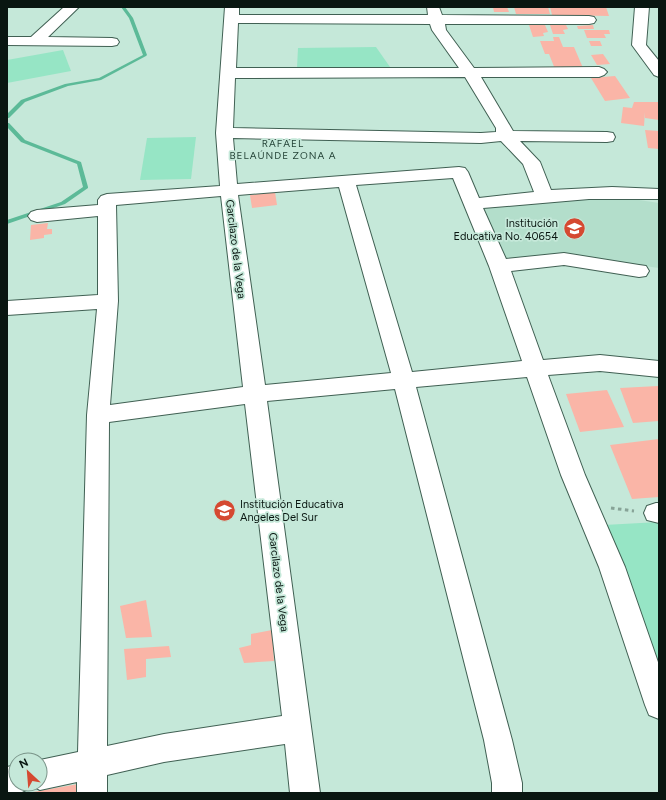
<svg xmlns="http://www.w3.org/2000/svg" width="666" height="800" viewBox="0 0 666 800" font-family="Figtree,sans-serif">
  <rect width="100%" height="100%" fill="#c5e8d9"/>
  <polygon fill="#b3decb" points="613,196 659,203 659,268 561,254 502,259 478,205"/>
  <g fill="#96e5c5">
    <polygon points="376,47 390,67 297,68 298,48"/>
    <polygon points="63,50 71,71 7,83 7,60"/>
    <polygon points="196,137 191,179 140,180 147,138"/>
    <polygon points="659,522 659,673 604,525"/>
  </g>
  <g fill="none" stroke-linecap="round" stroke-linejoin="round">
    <g fill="#5cba98" fill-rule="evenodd">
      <polygon points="121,7 125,7 133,18 147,55 146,56 101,80 68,86 25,102 9,118 7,118 7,114 21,100 65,84 99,78 143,55 129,18"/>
      <polygon points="7,123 9,123 25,140 81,162 88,187 88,188 65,204 7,224 7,220 61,202 83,187 77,164 21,142 7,127"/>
    </g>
  </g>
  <g fill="#fab5a7">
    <polygon points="493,7 507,7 509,12 494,12"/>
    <polygon points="514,7 548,7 550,14 516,14"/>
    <polygon points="550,7 606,7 609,16 552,15"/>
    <polygon points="529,25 545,25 548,32 543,33 544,36 533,37"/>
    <polygon points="550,25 566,25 568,29 563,30 565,34 553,34"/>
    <polygon points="593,25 594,29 578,29 577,26"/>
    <polygon points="584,30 609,30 610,34 604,34 606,38 587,38"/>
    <polygon points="553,37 559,37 563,47 574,47 583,68 555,69 549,54 545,54 540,41 554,41"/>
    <polygon points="589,41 600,41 602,46 591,46"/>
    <polygon points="603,54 610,64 597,65 591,55"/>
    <polygon points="615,76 630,98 605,101 591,78"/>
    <polygon points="634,102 659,102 659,120 645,118 645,112 644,126 621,123 623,107 632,108"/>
    <polygon points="645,130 659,131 659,149 648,148"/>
    <polygon points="275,192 277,205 252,208 250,195"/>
    <polygon points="48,223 47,229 52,229 52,234 44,235 44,238 30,240 31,225"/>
    <polygon points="658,386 659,421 633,423 620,388"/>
    <polygon points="607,390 624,427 580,432 566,394"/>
    <polygon points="659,439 659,497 632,499 610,445"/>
    <polygon points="146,600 152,637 126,638 120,606"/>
    <polygon points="272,630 274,661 244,663 239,648 251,645 251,634"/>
    <polygon points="169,646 171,657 146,659 146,677 127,680 124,649"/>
    <polygon points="84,783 84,793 33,793 33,792"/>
  </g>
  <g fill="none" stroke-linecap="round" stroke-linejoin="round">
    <defs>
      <g id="minor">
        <polygon points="64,7 79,7 48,37 112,38 117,39 119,42 117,45 112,46 7,45 7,37 31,37"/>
        <path d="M225,7h14v8h189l-1,-8h12l3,8 147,1 5,1 2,3 -2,3 -5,1h-144l1,6 28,38 125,-1 5,2 3,3 -3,3 -5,2h-118l32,54 94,1 6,1 2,4 -2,4 -6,1 -87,-1 20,21 11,28 61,-3 47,2v10h-70l-106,9 23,51 58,-6 75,12 7,1 3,5 -3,5 -7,1 -75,-12 -53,6 32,89 57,-5 59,6v16l-59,-6 -52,4 37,100 40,92 34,98v54l-10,-4 -4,-10 -46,-138 -38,-92 -34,-98 -111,10 96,353 10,43v10h-30v-10l-8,-43 -89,-351 -128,12 53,392h-30l-5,-49 -121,18 -57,13v18h-30v-11l-37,8 -11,-6 -3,6 -6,3h-13v-26l9,-2v19h24v-24l38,-8 9,-337 10,-106 -90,6v-14l91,-6v-79l-61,6 -6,-2 -3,-4 3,-4 6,-2 61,-5v-5l3,-4 6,-2 113,-8 -4,-53zM238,23l192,1 2,6 27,38h-223zM465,77l31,51v4l-15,1 -248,-5 2,-50zM233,138l248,5 20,-2 22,23 11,28 -55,6 -11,-26 -3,-4 -6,-1 -222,17zM453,178l36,88 33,95 -110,11 -56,-187zM339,187l52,186 -126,12 -27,-190zM221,196l22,191 -133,18 8,-104 -2,-96zM245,404l37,312 -118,18 -57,12 2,-324z"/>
        <polygon points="635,7 649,7 646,45 659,61 659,77 654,75 632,45"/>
        <polygon points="656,503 659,503 659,523 647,520 644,513 647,506"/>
      </g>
    </defs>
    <use href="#minor" stroke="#406053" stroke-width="2"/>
    <polyline stroke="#87a397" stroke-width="3" stroke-dasharray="3.5 3.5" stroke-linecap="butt" points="611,508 634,511"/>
    <use href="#minor" fill="#fff" fill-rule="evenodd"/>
  </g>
  <defs>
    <symbol id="school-disc" viewBox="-11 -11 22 22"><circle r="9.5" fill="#d54931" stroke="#c5e8d9"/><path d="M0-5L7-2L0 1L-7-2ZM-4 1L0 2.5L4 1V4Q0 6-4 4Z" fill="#fff"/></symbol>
  </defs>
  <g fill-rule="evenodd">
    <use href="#school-disc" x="562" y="216" width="25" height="25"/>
    <use href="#school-disc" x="212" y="498" width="25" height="25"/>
  </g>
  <g text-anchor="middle" stroke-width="3.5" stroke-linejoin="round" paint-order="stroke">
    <g font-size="10" letter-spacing="1" fill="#1f3e32" stroke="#c5e8d9">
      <text x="283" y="147">RAFAEL<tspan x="283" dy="12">BELAÚNDE ZONA A</tspan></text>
    </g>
    <g font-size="11" fill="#091611" stroke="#c5e8d9" text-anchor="end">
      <text x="558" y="227">Institución<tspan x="558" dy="13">Educativa No. 40654</tspan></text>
      <text x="240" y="508" text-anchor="start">Institución Educativa<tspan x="240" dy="13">Angeles Del Sur</tspan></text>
    </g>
    <g font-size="11" fill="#091611" stroke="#c5e8d9">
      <text transform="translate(236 249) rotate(83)" y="4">Garcilazo de la Vega</text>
      <text transform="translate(279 582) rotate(83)" y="4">Garcilazo de la Vega</text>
    </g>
  </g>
  <rect width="666" height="800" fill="none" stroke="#091611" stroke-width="16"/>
  <g transform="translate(28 772) rotate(334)"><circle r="19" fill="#c5e8d9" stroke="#7a9489"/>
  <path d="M0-3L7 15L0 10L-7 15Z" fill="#d54931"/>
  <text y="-6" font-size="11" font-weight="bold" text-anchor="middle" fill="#091611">N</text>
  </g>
</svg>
